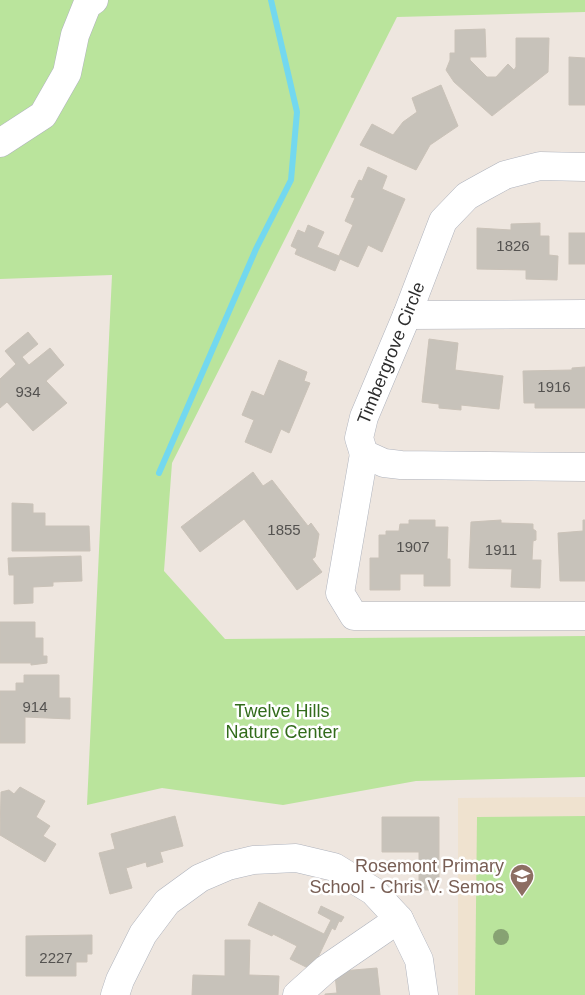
<svg xmlns="http://www.w3.org/2000/svg" width="585" height="995" viewBox="0 0 585 995" font-family="Helvetica,sans-serif">
  <rect width="100%" height="100%" fill="#eee6df"/>
  <polygon fill="#efe2cf" points="585,797 585,995 458,995 458,798"/>
  <g fill="#bae49c">
    <polygon points="0,0 585,0 585,12 397,17 172,463 164,571 225,639 585,636 585,777 416,781 283,805 162,788 87,805 112,275 0,279"/>
    <polygon points="585,816 585,995 475,995 477,817"/>
  </g>
  <g fill="none" stroke-linecap="round" stroke-linejoin="round">
    <polyline stroke="#73d8ef" stroke-width="6" points="159,473 256,249 291,180 297,112 271,0"/>
  </g>
  <g fill="#c7c2ba" stroke="#cac2b8">
    <polygon points="485,29 486,57 470,57 470,60 487,77 496,77 508,64 514,70 516,67 516,38 549,38 548,72 492,116 454,82 446,70 450,60 450,53 455,53 455,30"/>
    <polygon points="569,57 585,58 585,105 569,105"/>
    <polygon points="441,85 458,126 430,145 416,170 360,145 372,124 393,135 403,122 417,112 412,98"/>
    <polygon points="368,167 387,176 382,189 405,199 382,252 368,245 358,267 340,259 335,271 295,254 297,249 291,246 298,230 305,233 308,225 324,232 317,247 339,256 353,225 345,221 355,198 351,197 359,180 362,181"/>
    <polygon points="540,223 540,236 549,236 549,255 558,256 557,280 526,279 526,270 477,269 477,228 511,230 511,224"/>
    <rect x="569" y="233" width="16" height="31"/>
    <polygon points="28,332 38,344 22,357 29,365 50,348 64,365 46,381 67,403 33,431 7,402 0,408 0,379 16,364 5,351"/>
    <polygon points="429,339 458,343 455,370 503,376 499,409 461,405 461,410 439,408 439,404 422,402"/>
    <polygon points="279,360 307,372 304,381 310,383 289,433 281,429 271,453 245,442 254,420 242,415 252,391 264,396"/>
    <polygon points="585,367 585,408 535,408 535,403 524,403 523,371 572,370 572,368"/>
    <polygon points="253,472 263,486 272,480 308,526 311,523 319,534 315,557 312,559 322,572 297,590 244,519 200,552 181,527"/>
    <polygon points="12,503 33,504 33,513 45,513 45,526 89,526 90,551 12,551"/>
    <polygon points="409,520 435,520 435,527 448,527 447,559 450,559 450,586 424,586 424,574 400,574 400,590 370,590 370,558 379,558 379,535 386,535 386,531 399,531 400,524 409,524"/>
    <polygon points="501,520 501,523 533,524 533,529 536,531 536,540 533,541 532,560 541,560 540,588 511,587 512,569 469,568 471,522"/>
    <polygon points="583,520 585,520 585,581 560,581 558,533 583,531"/>
    <polygon points="81,556 82,581 53,582 53,586 33,587 33,603 14,604 14,575 9,575 8,558"/>
    <polygon points="0,622 35,622 35,638 43,638 43,656 47,656 47,663 31,665 31,663 0,663"/>
    <polygon points="24,675 59,675 59,698 70,698 70,719 25,717 25,743 0,743 0,691 16,691 16,683 24,683"/>
    <polygon points="20,787 45,801 36,817 50,826 43,836 56,844 45,862 0,835 1,792 9,790 14,794"/>
    <polygon points="175,816 183,846 160,852 163,862 147,867 146,862 126,868 132,888 110,894 99,853 115,849 111,834"/>
    <polygon points="382,817 439,817 439,890 419,890 419,852 382,852"/>
    <polygon points="259,902 324,934 331,920 318,913 321,906 344,917 341,922 339,921 335,930 332,928 312,970 290,959 297,946 273,934 272,936 248,925"/>
    <polygon points="92,935 92,954 87,954 87,962 76,962 76,976 26,976 26,936"/>
    <polygon points="225,940 250,940 249,975 279,976 278,995 192,995 193,975 225,976"/>
    <polygon points="377,968 380,995 325,995 325,994 337,993 335,975 343,975 342,971"/>
  </g>
  <g fill="none" stroke-linecap="round" stroke-linejoin="round">
    <defs>
      <g id="minor">
        <polyline points="0,143 43,115 67,73 75,35 87,5 94,0"/>
        <polyline points="585,167 540,166 505,175 483,187 467,196 443,221 407,315 364,417 359,438 364,454 384,463 401,465 585,467"/>
        <polyline points="407,315 585,314"/>
        <polyline points="364,454 340,593 354,616 585,616"/>
        <polyline points="115,995 120,980 143,934 167,902 200,878 228,866 253,860 296,858 334,867 373,891 399,919 419,960 424,995"/>
        <polyline points="297,995 326,969 399,919"/>
      </g>
    </defs>
    <use href="#minor" stroke="#afb3bd" stroke-width="29"/>
    <use href="#minor" stroke="#fff" stroke-width="28"/>
  </g>
  <circle fill="#87a273" cx="501" cy="937" r="8"/>
  <defs>
    <symbol id="school-pin" viewBox="-11 -11 22 30"><path d="M0 17L-7.5 6A9.5 9.5 0 1 1 7.5 6Z" fill="#8d6e63" stroke="#fff"/><path d="M0-5L7-2L0 1L-7-2ZM-4 1L0 2.5L4 1V4Q0 6-4 4Z" fill="#fff"/></symbol>
  </defs>
  <g fill-rule="evenodd">
    <use href="#school-pin" x="508" y="862" width="28" height="38"/>
  </g>
  <g text-anchor="middle" stroke-width="5" stroke-linejoin="round" paint-order="stroke">
    <g font-size="15" fill="#545250">
      <text x="513" y="251">1826</text>
      <text x="554" y="392">1916</text>
      <text x="28" y="397">934</text>
      <text x="284" y="535">1855</text>
      <text x="413" y="552">1907</text>
      <text x="501" y="555">1911</text>
      <text x="35" y="712">914</text>
      <text x="56" y="963">2227</text>
    </g>
    <g font-size="18" fill="#2d2d2d" stroke="#fff">
      <text transform="translate(391 353) rotate(-68)" y="6">Timbergrove Circle</text>
    </g>
    <g font-size="18" fill="#326b1b" stroke="#fff">
      <text x="282" y="717">Twelve Hills<tspan x="282" dy="21">Nature Center</tspan></text>
    </g>
    <g font-size="18" fill="#785e54" stroke="#fff" text-anchor="end">
      <text x="504" y="872">Rosemont Primary<tspan x="504" dy="21">School - Chris V. Semos</tspan></text>
    </g>
  </g>
</svg>
